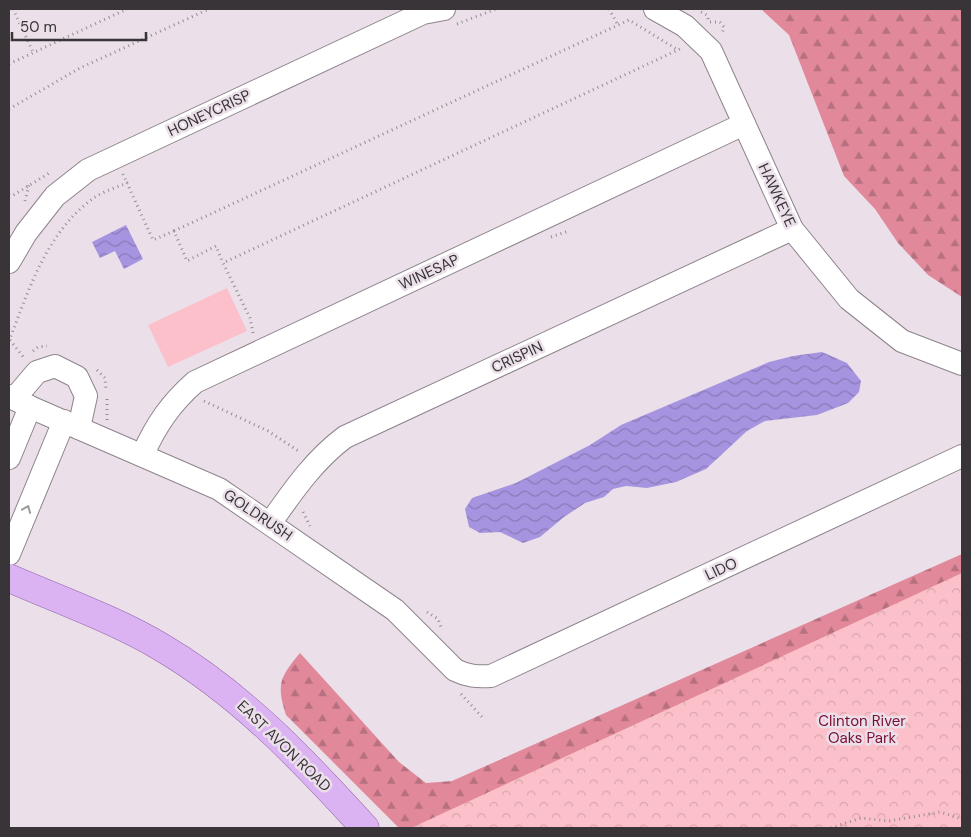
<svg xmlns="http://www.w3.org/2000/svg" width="971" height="837" viewBox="0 0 971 837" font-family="'DM Sans',sans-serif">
  <defs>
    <pattern id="forest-firs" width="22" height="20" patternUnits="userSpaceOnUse" patternTransform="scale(1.25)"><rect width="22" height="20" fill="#e1889a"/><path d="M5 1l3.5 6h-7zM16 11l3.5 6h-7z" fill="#b7707f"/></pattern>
    <pattern id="park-crowns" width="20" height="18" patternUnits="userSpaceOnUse" patternTransform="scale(1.25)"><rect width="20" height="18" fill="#fcc0ca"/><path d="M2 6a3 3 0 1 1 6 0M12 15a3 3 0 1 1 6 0" fill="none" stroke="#d9a6ae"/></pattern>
    <pattern id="water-waves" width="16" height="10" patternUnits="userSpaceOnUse" patternTransform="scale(1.25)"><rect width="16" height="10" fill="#a794e1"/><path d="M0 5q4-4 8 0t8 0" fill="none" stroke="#897ab7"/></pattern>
  </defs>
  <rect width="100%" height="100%" fill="#ebe0e9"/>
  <g fill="url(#forest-firs)">
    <polygon points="761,9 962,9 962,297 928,275 898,243 875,209 844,176 789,35"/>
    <path d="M962,554v274h-563l-113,-113c-10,-31 -6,-38 14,-62l99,109 27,21 26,-2z"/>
  </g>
  <polygon fill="url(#park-crowns)" points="962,573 962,828 411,828"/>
  <polygon fill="#fcc0ca" points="227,288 247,331 168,367 148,325"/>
  <g fill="url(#water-waves)">
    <polygon points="126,225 143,259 124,269 115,251 100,258 92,242"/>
    <polygon points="822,352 847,363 861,381 859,392 848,403 817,415 765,421 747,431 706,469 676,482 647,488 626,486 613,489 604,497 585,503 564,517 540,537 523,543 500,532 480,533 469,527 465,509 472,498 516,483 590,445 621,425 769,362 793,356"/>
  </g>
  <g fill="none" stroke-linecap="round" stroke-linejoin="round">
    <defs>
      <g id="minor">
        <polyline points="655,9 685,26 711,51 792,229 849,299 902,341 962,364"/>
        <polyline points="9,262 26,233 55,196 88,170 423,13 444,9"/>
        <path d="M9,396l21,11 189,82 176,121 60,60c12,6 22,7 36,6l471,-220"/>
        <polyline points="14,399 37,372 55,366 77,377 86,396 79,428"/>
        <path d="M143,454c13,-29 28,-51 52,-72l549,-258"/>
        <polyline points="9,458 30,407"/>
        <path d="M271,522c22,-31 43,-62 74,-85l447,-208"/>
        <polyline points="9,554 64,421"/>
      </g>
      <path id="major" d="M9,578c48,21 107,42 152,69 80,47 142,113 204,181"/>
    </defs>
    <use href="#minor" stroke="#8e848c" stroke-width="24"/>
    <use href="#major" stroke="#9265ab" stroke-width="29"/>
    <g stroke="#958d94" stroke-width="3" stroke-dasharray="1 4" stroke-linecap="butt">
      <polyline points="13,9 33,52"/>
      <polyline points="609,9 618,25"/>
      <polyline points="701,12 707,15 709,22 720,22 724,27 722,34"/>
      <polyline points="457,24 496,9"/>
      <polyline points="9,64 127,9"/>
      <polyline points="9,109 80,68 209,9"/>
      <polyline points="123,174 127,183"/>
      <polyline points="9,195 12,196 51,172"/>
      <polyline points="25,201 29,185"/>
      <polyline points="174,231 629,20 678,50"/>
      <polyline points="551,237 569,231"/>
      <polyline points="253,333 250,318 223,263 680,49"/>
      <polyline points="10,340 24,358"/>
      <path d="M9,341c20,-52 38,-110 86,-144 10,-6 22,-10 32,-14l26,57 21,-9 13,30 29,-15 7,17"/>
      <polyline points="33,351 38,347 47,346"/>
      <polyline points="97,370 105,378 106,390"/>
      <polyline points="204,401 268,431 300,452"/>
      <polyline points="107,420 107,399"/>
      <polyline points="303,512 310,526"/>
      <polyline points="427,612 438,619 441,627"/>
      <polyline points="461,694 483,718"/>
      <polyline points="831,828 861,818 889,821 940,812 962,819"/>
    </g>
    <use href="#minor" stroke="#fff" stroke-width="22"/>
    <use href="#major" stroke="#dbb2f2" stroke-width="28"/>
  </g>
  <defs><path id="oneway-chevron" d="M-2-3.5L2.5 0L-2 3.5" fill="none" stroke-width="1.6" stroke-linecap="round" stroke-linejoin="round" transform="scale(1.25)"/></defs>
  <use stroke="#9c9a9c" href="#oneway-chevron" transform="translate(27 509) rotate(-68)"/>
  <g text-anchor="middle" stroke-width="5" stroke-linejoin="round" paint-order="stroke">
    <g font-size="15" fill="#383438" stroke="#ebe0e9">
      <text transform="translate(209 113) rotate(-25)" y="5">HONEYCRISP</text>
      <text transform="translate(777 195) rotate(65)" y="5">HAWKEYE</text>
      <text transform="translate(429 272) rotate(-25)" y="5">WINESAP</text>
      <text transform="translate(517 357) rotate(-25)" y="5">CRISPIN</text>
      <text transform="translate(258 515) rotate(34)" y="5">GOLDRUSH</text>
      <text transform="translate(721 569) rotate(-25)" y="5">LIDO</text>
      <text transform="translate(284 746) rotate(44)" y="5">EAST AVON ROAD</text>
    </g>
    <g font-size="15" fill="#7a0d35" stroke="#ebe0e9">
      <text x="862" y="726">Clinton River<tspan x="862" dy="17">Oaks Park</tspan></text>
    </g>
  </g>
  <rect width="971" height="837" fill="none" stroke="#383438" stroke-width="20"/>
  <path d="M12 32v8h134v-8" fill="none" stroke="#383438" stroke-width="2.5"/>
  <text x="20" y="32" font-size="15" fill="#383438" stroke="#ebe0e9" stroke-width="4" paint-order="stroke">50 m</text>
</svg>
